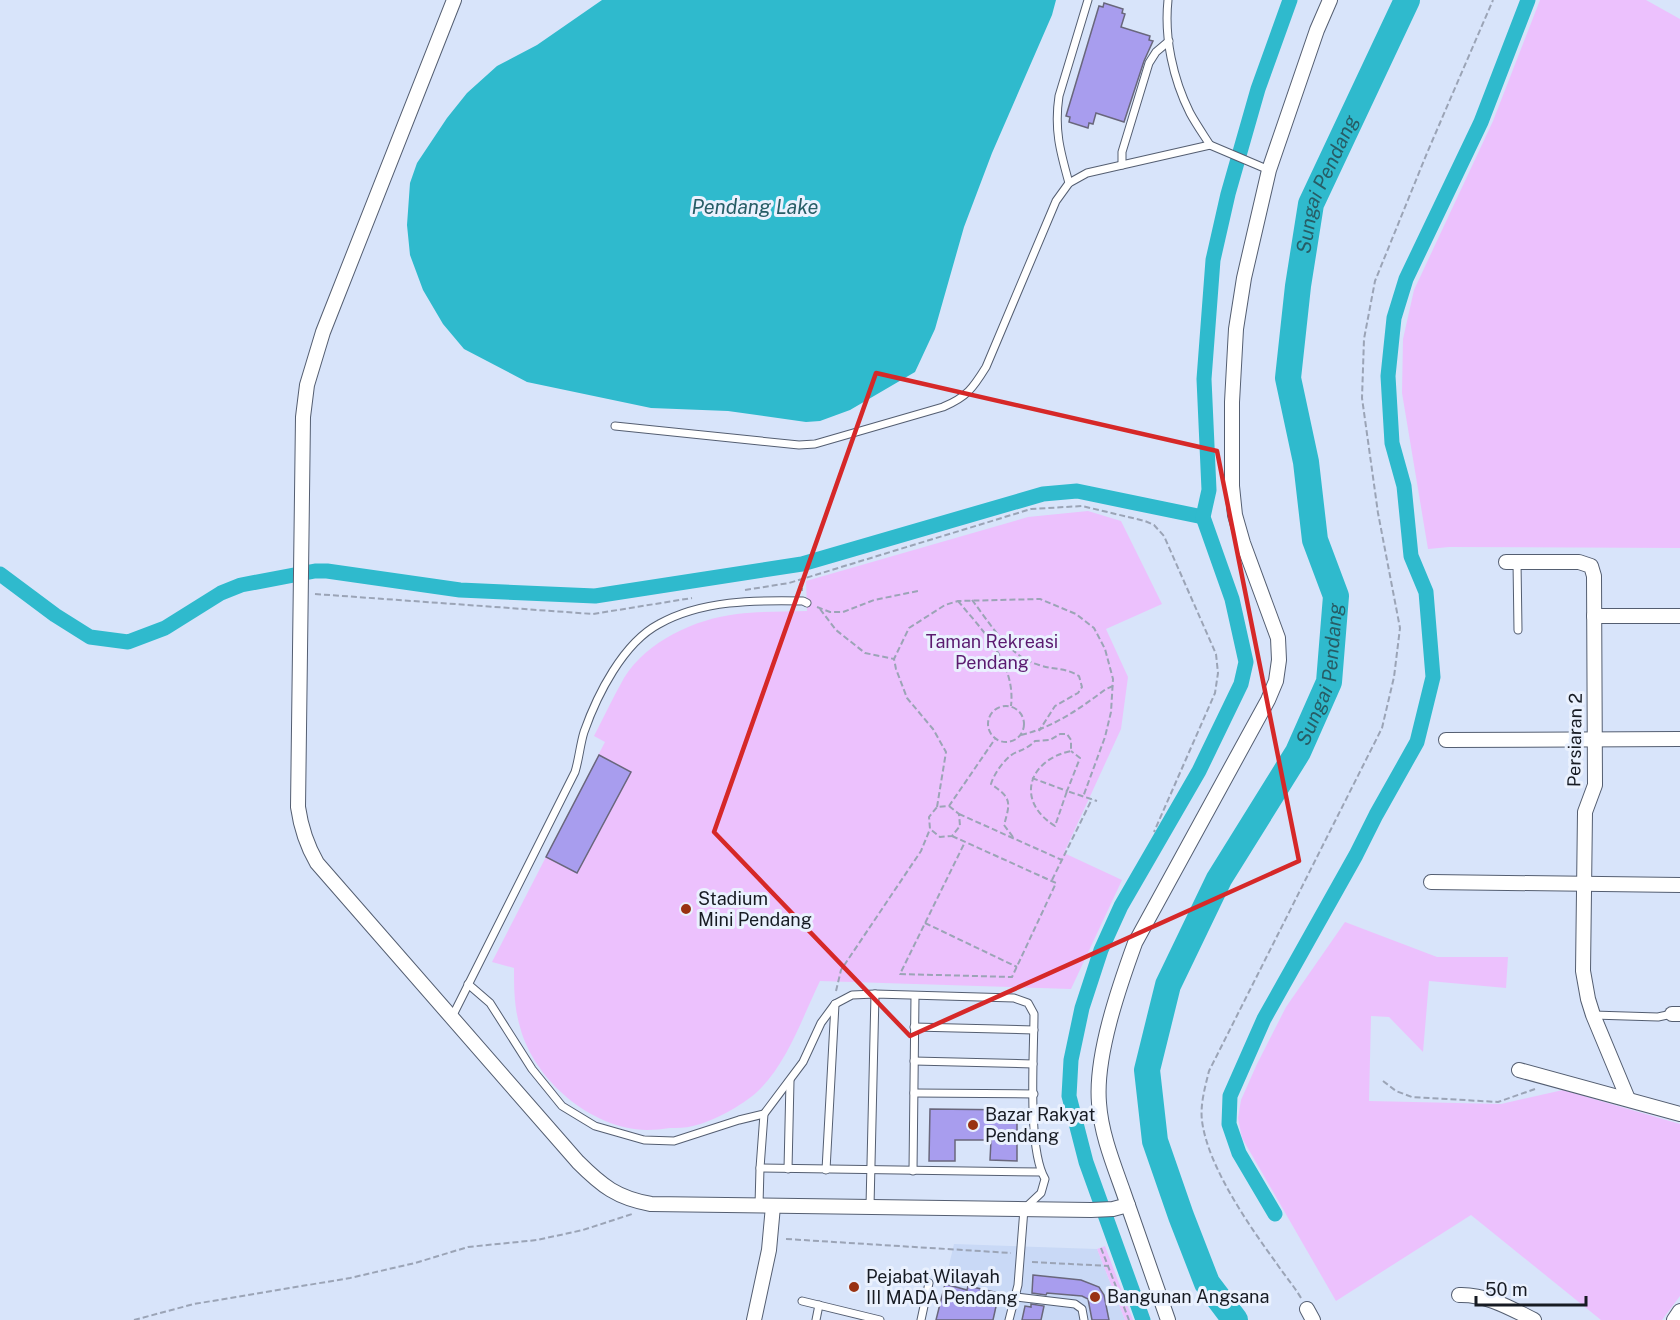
<svg xmlns="http://www.w3.org/2000/svg" width="1680" height="1320" viewBox="0 0 1680 1320" font-family="'Public Sans',sans-serif">
  <rect width="100%" height="100%" fill="#d8e4fa"/>
  <polygon fill="#c9d9f6" points="954,1244 1097,1249 1125,1320 936,1320"/>
  <g fill="#ecc1fd">
    <polygon points="1540,0 1646,0 1680,19 1680,548 1449,547 1428,549 1402,393 1403,339 1414,290 1493,121"/>
    <path d="M1088,511l33,10 41,83 -56,25 22,48 -7,52 -57,124 58,27 -51,109 -251,-8c-18,37 -33,83 -63,111 -14,13 -45,30 -64,34 -8,2 -16,2 -23,2 -8,1 -15,2 -23,2 -56,-1 -113,-50 -127,-103 -6,-20 -6,-40 -6,-59l-22,-6 113,-220 -11,-6c10,-19 19,-39 30,-58 23,-37 71,-59 113,-64 23,-3 47,-2 70,-3l-1,-30 222,-64z"/>
    <polygon points="1345,922 1437,957 1508,957 1506,988 1429,981 1423,1052 1389,1017 1371,1016 1369,1101 1501,1104 1563,1090 1680,1124 1680,1296 1662,1320 1601,1320 1471,1215 1336,1301 1242,1138 1238,1118 1241,1100 1257,1064 1286,1007"/>
    <polygon points="1105,1246 1133,1320 1125,1320 1097,1249"/>
  </g>
  <polygon fill="#2fbacd" points="602,0 1056,0 1052,15 992,153 964,227 935,329 915,372 850,410 820,421 806,422 728,411 651,408 527,382 464,349 443,324 423,290 410,255 407,225 410,183 417,163 447,118 467,93 497,66 537,45"/>
  <g fill="none" stroke-linecap="round" stroke-linejoin="round">
    <g stroke="#2fbacd" stroke-width="15">
      <polyline points="0,574 55,615 90,637 128,642 165,628 221,593 241,585 315,571 327,571 460,590 595,596 802,564 1043,494 1077,491 1203,517"/>
      <polyline points="1275,1214 1239,1153 1229,1124 1230,1096 1264,1019 1356,855 1376,815 1417,742 1433,677 1426,592 1411,556 1404,486 1392,443 1388,376 1394,318 1406,279 1481,122 1528,0"/>
      <polyline points="1143,1320 1086,1162 1069,1096 1071,1060 1082,1008 1101,950 1121,906 1199,771 1241,684 1246,662 1232,599 1203,517 1209,490 1204,379 1213,260 1228,194 1258,89 1290,0"/>
    </g>
    <path stroke="#2fbacd" stroke-width="26" id="s1" d="M1235,1320l-28,-37 -26,-67 -26,-75 -8,-71 21,-85 51,-106 79,-127 31,-70 7,-86 -21,-56 -9,-78 -18,-84 10,-92 13,-82 96,-204"/>
  </g>
  <g fill="#a89dee" stroke="#69677c" stroke-width="1.5">
    <polygon points="1104,3 1123,9 1122,13 1125,14 1121,27 1150,36 1149,40 1153,41 1144,61 1124,122 1096,113 1093,124 1089,123 1088,128 1069,122 1070,117 1066,116 1099,6 1103,7"/>
    <polygon points="599,755 631,772 577,873 546,857"/>
    <polygon points="930,1109 1017,1110 1017,1161 990,1160 991,1140 955,1140 955,1161 929,1161"/>
    <polygon points="1033,1275 1081,1280 1099,1287 1104,1295 1109,1320 1092,1320 1088,1299 1082,1296 1047,1293 1046,1295 1032,1293"/>
    <polygon points="945,1284 967,1290 968,1286 999,1293 993,1320 936,1320"/>
    <polygon points="1031,1304 1044,1306 1041,1320 1022,1320 1025,1306 1031,1307"/>
  </g>
  <g fill="none" stroke-linecap="round" stroke-linejoin="round">
    <defs>
      <g id="lane">
        <path d="M1168,0c-4,38 5,79 22,113 6,11 13,21 20,32"/>
        <polyline points="1122,165 1122,152 1149,63 1156,52 1169,41"/>
        <path d="M1069,183c-9,-32 -15,-54 -10,-87l29,-96"/>
        <path d="M615,426l184,19 16,-1 128,-37c24,-10 30,-19 43,-40l70,-166 13,-18 18,-10 123,-28 59,25"/>
        <polyline points="1517,562 1518,630"/>
        <polyline points="468,984 490,1003 532,1069 562,1106 595,1126 644,1140 674,1141 739,1120 764,1114"/>
        <polyline points="1593,1015 1658,1017 1672,1014"/>
        <path d="M452,1017l123,-245c4,-13 5,-27 9,-40 13,-37 39,-89 75,-108 43,-24 96,-24 144,-23l4,2"/>
        <polyline points="914,1027 1034,1030"/>
        <polyline points="914,1061 1033,1064"/>
        <polyline points="914,1093 1034,1094"/>
        <polyline points="760,1168 1041,1172"/>
        <polyline points="788,1169 790,1081"/>
        <polyline points="826,1170 835,1004"/>
        <polyline points="913,1171 915,996"/>
        <path d="M759,1205l1,-37 4,-54 39,-52 18,-39 14,-19 17,-9 23,-1 139,4 14,5 6,11c0,39 -7,134 11,165l-4,14 -17,16 -6,76 -9,35"/>
        <polyline points="870,1206 875,994"/>
        <polyline points="1016,1297 1075,1304 1082,1309 1084,1320"/>
        <polyline points="802,1301 880,1320"/>
        <polyline points="816,1320 819,1305"/>
        <polyline points="921,1320 929,1283"/>
      </g>
      <g id="street">
        <path d="M454,0l-131,332 -16,53 -4,32 -5,390c3,21 8,37 19,56l261,299c24,24 39,36 73,42l440,6 22,-1 15,-4"/>
        <polyline points="1506,562 1579,562 1591,566 1594,576 1595,785 1585,812 1583,971 1588,999 1593,1015 1628,1099"/>
        <polyline points="1594,616 1680,616"/>
        <polyline points="1446,740 1680,739"/>
        <polyline points="1431,882 1680,885"/>
        <polyline points="1672,1014 1680,1014"/>
        <polyline points="1519,1070 1680,1114"/>
        <path d="M1459,1295c27,-1 51,13 75,25"/>
        <polyline points="1307,1309 1313,1320"/>
        <polyline points="754,1320 769,1250 773,1206"/>
        <path d="M1168,1320c-15,-43 -30,-86 -45,-129 -10,-28 -22,-58 -24,-88 -4,-47 20,-116 36,-160l133,-243 8,-19 3,-21 -1,-22 -35,-95 -8,-28 -3,-29v-84l4,-73 8,-51 25,-108 48,-140 13,-30"/>
        <polyline points="1674,1320 1680,1311"/>
      </g>
    </defs>
    <use href="#lane" stroke="#545e71" stroke-width="9"/>
    <use href="#street" stroke="#545e71" stroke-width="16"/>
    <g stroke="#9ba4b6" stroke-width="2" stroke-dasharray="6 3" stroke-linecap="butt">
      <polyline points="802,579 802,591"/>
      <polyline points="745,590 789,583 1031,509 1082,506 1145,521 1154,525 1164,536 1216,654 1218,673 1215,693 1154,832"/>
      <polyline points="315,594 593,614 692,598"/>
      <path d="M972,600c18,23 37,57 67,65 15,5 25,2 40,11l3,11 -4,6 -23,13 -16,25"/>
      <path d="M958,601c25,30 58,63 53,105"/>
      <polyline points="817,607 830,612 843,612 874,600 918,591"/>
      <polyline points="820,609 836,630 865,653 894,659"/>
      <circle cx="1006" cy="724" r="18"/>
      <path d="M1021,735c33,-8 58,-26 85,-46l7,-3"/>
      <polyline points="1032,778 1067,791 1080,758 1071,751"/>
      <polyline points="949,806 959,814 960,826 952,836 940,837 930,829 929,817 937,807 949,806 995,739"/>
      <polyline points="937,807 946,752 933,729 907,698 896,669 894,659 909,628 945,605 958,601 1040,599 1076,614 1094,628 1105,649 1113,679 1111,712 1105,737 1083,797"/>
      <polyline points="959,814 1062,860"/>
      <polyline points="952,836 1056,883 1012,977 900,974 965,842"/>
      <path d="M1013,837l-9,-12c7,-24 7,-27 -13,-41 3,-10 11,-21 19,-28 8,-6 15,-5 25,-15l15,-1 10,-6h7l4,6v11c-43,9 -56,50 -16,75l12,-35 30,10"/>
      <polyline points="1052,880 1092,799"/>
      <polyline points="925,923 1017,967"/>
      <polyline points="836,991 841,970 921,851 930,829"/>
      <polyline points="1383,1081 1396,1091 1412,1097 1498,1102 1535,1089"/>
      <polyline points="786,1239 1011,1253"/>
      <polyline points="1101,1248 1129,1320"/>
      <polyline points="1032,1262 1109,1266"/>
      <path d="M1301,1298c-7,-12 -16,-22 -24,-34 -27,-37 -69,-97 -75,-143 -2,-16 3,-34 7,-50l173,-343 12,-51 6,-49 -22,-115 -16,-115 2,-59 11,-58 52,-128 66,-153"/>
      <polyline points="134,1320 194,1304 350,1278 415,1263 468,1247 537,1240 583,1230 632,1214"/>
    </g>
    <use href="#lane" stroke="#fff" stroke-width="7"/>
    <use href="#street" stroke="#fff" stroke-width="14"/>
  </g>
  <path fill="none" stroke="#d62828" stroke-width="4.5" stroke-linejoin="round" d="M876,373l341,78 82,410 -389,175 -196,-204z"/>
  <g fill="#993212" stroke="#eaf1fe" stroke-width="2">
    <circle cx="686" cy="909" r="6"/>
    <circle cx="973" cy="1125" r="6"/>
    <circle cx="854" cy="1287" r="6"/>
    <circle cx="1095" cy="1297" r="6"/>
  </g>
  <g text-anchor="middle" stroke-width="6" stroke-linejoin="round" paint-order="stroke">
    <g font-size="18" fill="#5b1b70" stroke="#eaf1fe">
      <text x="992" y="648">Taman Rekreasi<tspan x="992" dy="21">Pendang</tspan></text>
    </g>
    <g font-size="18" fill="#171b23" stroke="#eaf1fe">
      <text transform="translate(1575 740) rotate(-89)" y="6">Persiaran 2</text>
    </g>
    <g font-size="18" fill="#171b23" stroke="#eaf1fe" text-anchor="start">
      <text x="698" y="905">Stadium<tspan x="698" dy="21">Mini Pendang</tspan></text>
      <text x="985" y="1121">Bazar Rakyat<tspan x="985" dy="21">Pendang</tspan></text>
      <text x="866" y="1283">Pejabat Wilayah<tspan x="866" dy="21">III MADA Pendang</tspan></text>
      <text x="1107" y="1303">Bangunan Angsana</text>
    </g>
    <g font-size="20" font-style="italic" fill="#275d66" stroke="#eaf1fe">
      <text dy="7" stroke="none"><textPath href="#s1" startOffset="1210">Sungai Pendang</textPath></text>
      <text x="755" y="214">Pendang Lake</text>
      <text dy="7" stroke="none"><textPath href="#s1" startOffset="706">Sungai Pendang</textPath></text>
    </g>
  </g>
  <path d="M1476 1296v9h110v-9" fill="none" stroke="#171b23" stroke-width="3"/>
  <text x="1485" y="1296" font-size="18" fill="#171b23" stroke="#eaf1fe" stroke-width="4.5" paint-order="stroke">50 m</text>
</svg>
